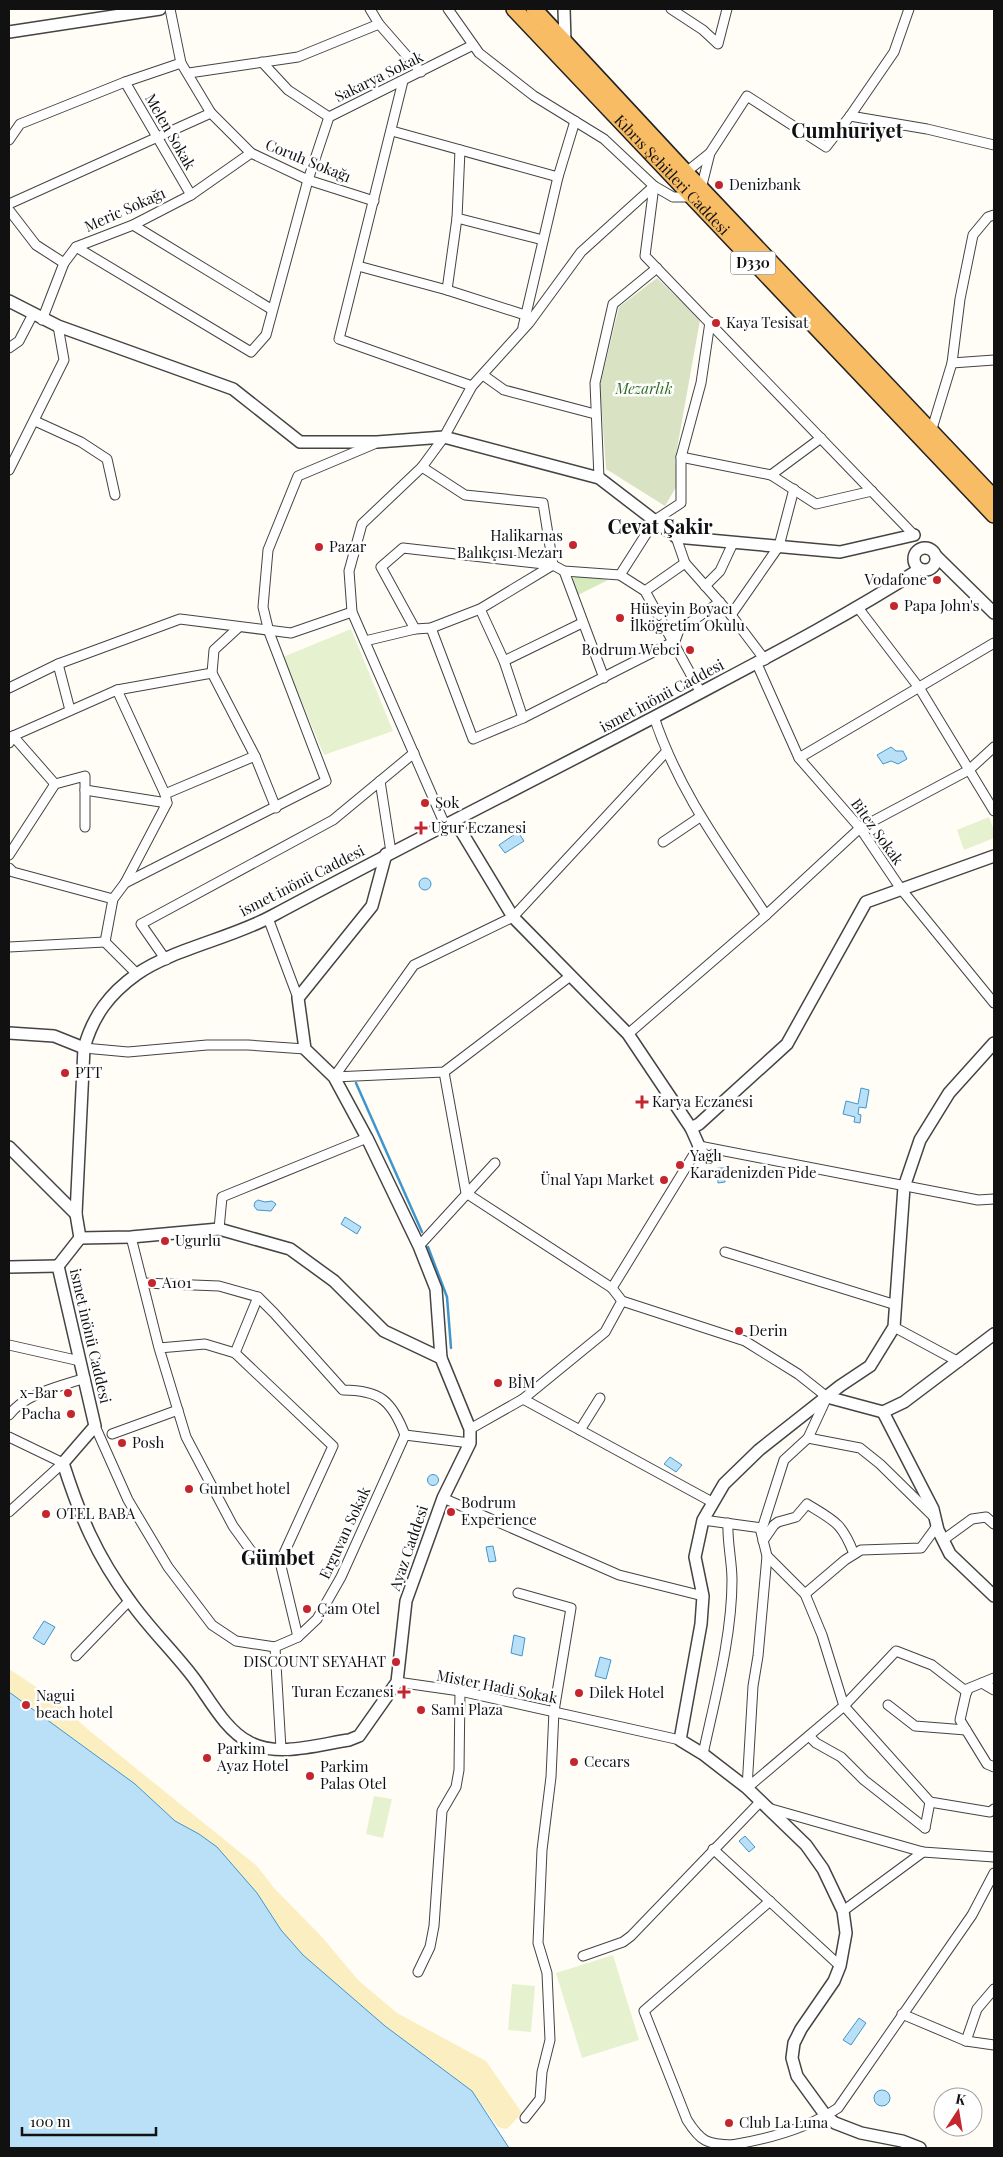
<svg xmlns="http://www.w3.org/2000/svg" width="1003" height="2157" viewBox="0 0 1003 2157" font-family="'Playfair Display',serif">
  <rect width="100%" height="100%" fill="#fffdf5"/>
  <polygon fill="#d5ebbd" points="576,575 608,580 576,596 570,583"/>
  <polygon fill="#fbeec1" points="9,1669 50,1696 91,1732 257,1866 274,1888 322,1937 358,1980 397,2013 486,2061 522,2113 507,2129 498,2127 472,2091 385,2026 303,1955 281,1930 257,1893 199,1834 175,1821 135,1784 9,1692"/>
  <polygon fill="#d9e3c4" points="657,278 700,320 675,460 679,482 665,506 606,469 600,386 619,307"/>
  <g fill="#e6f2cf">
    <polygon points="351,629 393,731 324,755 283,657"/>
    <polygon points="989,817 994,830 994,838 964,850 957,830"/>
    <polygon points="374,1796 392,1799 383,1838 366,1834"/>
    <polygon points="613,1955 639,2040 582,2058 556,1973"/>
    <polygon points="512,1984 535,1986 531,2032 508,2030"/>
  </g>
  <g fill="#b9e0f7" stroke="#3f96cf">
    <polygon points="891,747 896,751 903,751 907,759 898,764 891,761 883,764 877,755"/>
    <polygon points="518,832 524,841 505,853 499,845"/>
    <circle cx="425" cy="884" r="6"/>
    <polygon points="861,1088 869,1090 866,1108 859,1107 858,1114 861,1115 860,1123 854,1122 855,1117 843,1114 846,1101 858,1104"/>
    <polygon points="717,1168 725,1168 725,1182 718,1183"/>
    <polygon points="258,1200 265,1202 272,1201 276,1204 271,1211 257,1210 254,1206 255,1202"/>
    <polygon points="345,1217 361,1227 357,1234 341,1224"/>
    <polygon points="670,1457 682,1465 676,1472 664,1464"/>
    <circle cx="433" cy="1480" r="5.5"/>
    <polygon points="493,1546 496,1561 489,1562 486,1547"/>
    <polygon points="44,1621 55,1627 44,1645 33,1638"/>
    <polygon points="514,1635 525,1638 522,1656 511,1653"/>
    <polygon points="600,1657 611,1660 606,1679 595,1676"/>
    <polygon points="9,1692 135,1784 175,1821 199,1834 217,1847 257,1893 281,1930 303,1955 385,2026 472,2091 509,2148 9,2148"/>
    <polygon points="745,1836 755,1847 749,1852 739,1841"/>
    <polygon points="859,2018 866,2023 851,2045 843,2040"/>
    <circle cx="882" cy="2098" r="8"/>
  </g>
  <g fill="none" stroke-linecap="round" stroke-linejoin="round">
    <g stroke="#3f96cf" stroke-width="2.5">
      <polyline points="356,1083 422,1232"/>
      <polyline points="428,1247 447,1297 451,1348"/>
    </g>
    <defs>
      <g id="minor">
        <polyline points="170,9 181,63 211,113 251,153 308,180 374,201"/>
        <polyline points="370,9 379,24 421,72"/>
        <polyline points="448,9 479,53 534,96 604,139 654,186 645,256 914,535"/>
        <polyline points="671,9 703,30 718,44 727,9"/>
        <polyline points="262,62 288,90 329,117"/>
        <polyline points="189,73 298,57 379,24"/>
        <polyline points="403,81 339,339 472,386"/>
        <polyline points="125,82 191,195"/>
        <polyline points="850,116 927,129 994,145"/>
        <polyline points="392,131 558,177 575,121"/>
        <polyline points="9,140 20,124 125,82 181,63"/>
        <polyline points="460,150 457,218 543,240"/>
        <polyline points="685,173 710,153"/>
        <polyline points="701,189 710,153 747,96 826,147 850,116 894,52 909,9"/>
        <polyline points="9,204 211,113"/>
        <polyline points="9,210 36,245 64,263"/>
        <polyline points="133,225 271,309"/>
        <polyline points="76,247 251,352 266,335 308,180 329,117 473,45"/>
        <polyline points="358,266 447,290 457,218"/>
        <polyline points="447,290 525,315"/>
        <polyline points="42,320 64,263 76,247 133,225 191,195 251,153"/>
        <polyline points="523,327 558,177"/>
        <polyline points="9,348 19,341 33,314"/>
        <polyline points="952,363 994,360"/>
        <polyline points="483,375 504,390 595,414"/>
        <polyline points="35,421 81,442 107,459 115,495"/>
        <polyline points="931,432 952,363 960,299 973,235 988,217 994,215"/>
        <polyline points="681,457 771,475 816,504 872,491"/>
        <polyline points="9,470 64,360 58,326"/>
        <polyline points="771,475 821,438"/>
        <polyline points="599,478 595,383 613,304 657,268"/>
        <polyline points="676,537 685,563 731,615 765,660"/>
        <polyline points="564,571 604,678"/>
        <polyline points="620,575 655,520 681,503 681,457 701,383 710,322"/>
        <polyline points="705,586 720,571 733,543"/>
        <polyline points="645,591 685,563"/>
        <polyline points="480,609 504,661 523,718"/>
        <polyline points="859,609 920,689 994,811"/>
        <polyline points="731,615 779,546 794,489"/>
        <polyline points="431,628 473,739 523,718 675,641 679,630 720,602"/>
        <polyline points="415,629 381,567 403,548 553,565 543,503 465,495 422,467"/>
        <polyline points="365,641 415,629 431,628 480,609 553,565 564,571 620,575 645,591 701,693"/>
        <polyline points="504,661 582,623"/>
        <polyline points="58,664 70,710"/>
        <polyline points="757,664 799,758 860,828 901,889 994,1003"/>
        <polyline points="212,673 255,756 276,808"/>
        <polyline points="9,688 58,664 180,619 291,633 352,612"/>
        <polyline points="117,690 165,794"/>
        <path d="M654,717c25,75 69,133 112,198"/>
        <polyline points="13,736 55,784"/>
        <polyline points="9,743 13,736 117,690 212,673 214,650 239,627"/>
        <polyline points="799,758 994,643"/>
        <polyline points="380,781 391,852"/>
        <polyline points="85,790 167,803"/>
        <polyline points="445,825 352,612 349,571 362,524 422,467 444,437 472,386 529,323 581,252 654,186 673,197 690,197"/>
        <polyline points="663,842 700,817"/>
        <polyline points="9,855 55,784 85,776 85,827"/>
        <polyline points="9,868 13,872 113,899 105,942 137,974"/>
        <polyline points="125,883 167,803 165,794 255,756"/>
        <polyline points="113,899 125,883 326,781 269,632 263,607 268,550 298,476 374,444"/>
        <polyline points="268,918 298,998"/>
        <polyline points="9,947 105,942"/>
        <polyline points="166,960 141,924 333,820 414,753"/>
        <polyline points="569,977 444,1072 334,1077 414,965 513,917 666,752"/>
        <polyline points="628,1034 766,915 860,828 969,770 994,747"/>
        <polyline points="84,1048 128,1052 207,1045 248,1045 305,1049"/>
        <polyline points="444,1072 466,1193 612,1288"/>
        <polyline points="219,1229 222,1197 367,1138"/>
        <polyline points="131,1237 159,1348 186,1437 233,1526 254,1555 280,1562 333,1446 235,1353 205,1344 159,1348"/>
        <polyline points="419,1246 495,1163"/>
        <polyline points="725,1252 896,1305"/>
        <polyline points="622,1301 745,1341 798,1374 827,1397 808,1438 784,1460 761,1532 767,1556 758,1656 753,1686 747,1788 844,1706 896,1651 932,1665 967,1692"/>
        <polyline points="894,1327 959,1362"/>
        <polyline points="9,1345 80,1361"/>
        <polyline points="235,1353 258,1297"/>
        <polyline points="523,1399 712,1502"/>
        <path d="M9,1415c17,-22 50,-28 76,-37"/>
        <path d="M95,1426l33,74 40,67 44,58 24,16 39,6 23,-10 19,-18 24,-42 64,-142c-13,-34 -25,-45 -62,-45l-69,-77 -16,-16 -39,-11 -76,-3"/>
        <polyline points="470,1429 523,1399 605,1332 622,1301 612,1288 699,1146 978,1200 994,1199"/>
        <polyline points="580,1430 600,1398"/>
        <polyline points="112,1434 178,1410"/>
        <polyline points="405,1435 470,1443"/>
        <polyline points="9,1437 63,1463 9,1512"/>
        <polyline points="808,1438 860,1448 880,1464 935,1518"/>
        <polyline points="443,1498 619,1575 703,1596"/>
        <polyline points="703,1520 762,1528"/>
        <polyline points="943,1540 972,1519 986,1517 994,1524"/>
        <path d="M763,1541l11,-16 4,-3 18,-5 11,-13c28,17 35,19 47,50"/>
        <polyline points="767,1556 805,1594 822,1635 844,1706 930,1802 990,1812 994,1809"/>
        <polyline points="280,1562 298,1637"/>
        <polyline points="518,1593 571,1608 554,1711 551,1777 542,1850 538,1943 547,1973 550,2040 542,2072 540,2099 525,2118"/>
        <polyline points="805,1594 845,1560 861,1550 921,1548 937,1526"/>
        <polyline points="275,1647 281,1749"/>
        <polyline points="76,1656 129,1601"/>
        <polyline points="994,1678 967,1689 960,1720 987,1764 994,1767"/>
        <polyline points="397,1682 460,1691 680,1740"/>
        <polyline points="982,1683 994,1690"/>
        <polyline points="888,1705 915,1726 966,1730"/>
        <polyline points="809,1736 816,1743 841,1757 864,1780 925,1828"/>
        <path d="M703,1754c12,-56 29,-117 29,-174 0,-19 -5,-38 -4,-57"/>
        <polyline points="768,1808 923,1852 994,1857"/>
        <polyline points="925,1828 930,1802"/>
        <polyline points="713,1849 840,1966"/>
        <polyline points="843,1911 923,1852"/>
        <polyline points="583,1956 623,1942 631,1936 760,1802"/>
        <polyline points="418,1972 430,1947 434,1926 442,1811 456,1787 459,1770 460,1691"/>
        <polyline points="902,2014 966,2041 994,2045"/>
        <polyline points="966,2041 977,2009 994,1989"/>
        <path d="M732,2145c-25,-1 -31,-3 -45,-25l-43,-109 126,-110"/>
        <path d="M731,2148l1,-3c36,-6 76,-17 106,-37l134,-193 22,-42"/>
      </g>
      <g id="tertiary">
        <polyline points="564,9 565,42"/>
        <polyline points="9,32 160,9"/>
        <polyline points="9,301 58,326 233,389 300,442 377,442 444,437 599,478 676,537 840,552 914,535"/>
        <circle cx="925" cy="559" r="11"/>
        <polyline points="936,556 994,613"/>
        <polyline points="455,821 513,917 628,1034 691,1128 699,1146"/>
        <polyline points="386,854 372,906 298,998 305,1049 334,1077 367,1138 419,1246 436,1289 441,1358"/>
        <polyline points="9,1033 54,1036 84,1048"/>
        <polyline points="691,1128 699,1124 787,1044 866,902 994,856"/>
        <polyline points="9,1147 76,1214"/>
        <path d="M58,1266l37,160 -32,37c17,53 33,92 67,138 19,27 43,50 63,76 16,21 32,53 56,65 28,16 71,2 100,-2l10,-4 38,-54 9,-81 37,-103 27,-55v-14l-29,-71 -57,-27 -50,-50 -44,-32 -71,-20 -88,8 -51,1"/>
        <path d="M58,1266l22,-28 -4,-24 8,-166c9,-32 25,-54 53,-74 36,-25 95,-36 135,-58 145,-78 293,-151 439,-229 72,-38 140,-74 209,-118"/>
        <polyline points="9,1267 58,1266"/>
        <polyline points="827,1397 883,1412 904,1402 994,1334"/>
        <polyline points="883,1412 933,1509 938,1530 950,1554 994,1596"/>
        <polyline points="920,2148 902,2141 861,2133 835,2123 826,2116 797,2076 792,2058 794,2043 801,2029 834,1981 840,1966 846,1933 843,1911 823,1869 806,1845 747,1788 703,1754 680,1740 701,1624 703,1596 695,1557 703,1520 724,1484 759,1450 840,1386 870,1366 894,1327 904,1187 920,1140 949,1093 994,1043"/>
      </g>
      <g id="trunk">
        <path id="s1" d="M514,9l480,506"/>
        <polyline points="534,9 691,178 994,498"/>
      </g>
    </defs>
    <use href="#minor" stroke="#444" stroke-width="11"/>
    <use href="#tertiary" stroke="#444" stroke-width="14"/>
    <use href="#trunk" stroke="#222" stroke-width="18"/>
    <use href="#minor" stroke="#fff" stroke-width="9"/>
    <use href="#tertiary" stroke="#fff" stroke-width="11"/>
    <use href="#trunk" stroke="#f7bc64" stroke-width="15"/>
  </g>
  <g fill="#c4262e" stroke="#fff" stroke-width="2">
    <circle cx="719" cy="185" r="5"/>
    <circle cx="716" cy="323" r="5"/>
    <circle cx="573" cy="545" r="5"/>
    <circle cx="319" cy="547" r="5"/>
    <circle cx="937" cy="580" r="5"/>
    <circle cx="894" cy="606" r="5"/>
    <circle cx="620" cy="618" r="5"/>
    <circle cx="690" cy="650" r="5"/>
    <circle cx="425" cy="803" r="5"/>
    <path d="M418.5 820.5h5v5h5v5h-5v5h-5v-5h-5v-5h5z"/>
    <circle cx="65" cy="1073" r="5"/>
    <path d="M639.5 1094.5h5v5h5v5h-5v5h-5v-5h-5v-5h5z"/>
    <circle cx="680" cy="1165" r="5"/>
    <circle cx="664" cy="1180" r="5"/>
    <circle cx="165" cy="1241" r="5"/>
    <circle cx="152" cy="1283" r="5"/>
    <circle cx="739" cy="1331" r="5"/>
    <circle cx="498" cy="1383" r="5"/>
    <circle cx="68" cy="1393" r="5"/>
    <circle cx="71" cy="1414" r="5"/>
    <circle cx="122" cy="1443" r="5"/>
    <circle cx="189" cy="1489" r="5"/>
    <circle cx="451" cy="1512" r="5"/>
    <circle cx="46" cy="1514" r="5"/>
    <circle cx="307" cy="1609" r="5"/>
    <circle cx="396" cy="1662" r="5"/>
    <path d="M401.5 1684.5h5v5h5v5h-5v5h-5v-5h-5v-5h5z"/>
    <circle cx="579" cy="1693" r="5"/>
    <circle cx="26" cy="1705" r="5"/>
    <circle cx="421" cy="1710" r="5"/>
    <circle cx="207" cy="1758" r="5"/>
    <circle cx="574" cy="1762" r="5"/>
    <circle cx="310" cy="1776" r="5"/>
    <circle cx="729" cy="2123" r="5"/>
  </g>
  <g text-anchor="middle" stroke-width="5" stroke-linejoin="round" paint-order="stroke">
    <rect fill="#fff" stroke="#585858" stroke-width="1" x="730.5" y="251.5" width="45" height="23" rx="4"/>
    <g font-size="14" font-weight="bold" fill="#111">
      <text x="753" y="268">D330</text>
    </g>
    <g font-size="15" fill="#111" stroke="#fff">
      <text transform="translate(379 77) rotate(-26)" y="5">Sakarya Sokak</text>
      <text transform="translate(170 132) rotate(60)" y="5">Melen Sokak</text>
      <text transform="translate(308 161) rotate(22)" y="5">Coruh Sokağı</text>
      <text dy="5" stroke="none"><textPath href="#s1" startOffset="229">Kıbrıs Şehitleri Caddesi</textPath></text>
      <text transform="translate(125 210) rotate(-24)" y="5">Meric Sokağı</text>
      <text transform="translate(662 696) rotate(-28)" y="5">ismet inönü Caddesi</text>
      <text transform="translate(877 832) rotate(54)" y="5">Bitez Sokak</text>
      <text transform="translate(302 881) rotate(-27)" y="5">ismet inönü Caddesi</text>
      <text transform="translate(90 1336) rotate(77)" y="5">ismet inönü Caddesi</text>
      <text transform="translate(345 1533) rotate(-65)" y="5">Erguvan Sokak</text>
      <text transform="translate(409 1548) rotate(-71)" y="5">Ayaz Caddesi</text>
      <text transform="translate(497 1687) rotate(11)" y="5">Mister Hadi Sokak</text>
    </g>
    <g font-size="15" fill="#111" stroke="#fff" text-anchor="start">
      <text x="729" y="190">Denizbank</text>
      <text x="726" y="328">Kaya Tesisat</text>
      <text x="563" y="541" text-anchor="end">Halikarnas<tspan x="563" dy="17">Balıkçısı Mezarı</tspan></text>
      <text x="329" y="552">Pazar</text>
      <text x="927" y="585" text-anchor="end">Vodafone</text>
      <text x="904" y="611">Papa John's</text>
      <text x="630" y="614">Hüseyin Boyacı<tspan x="630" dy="17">İlköğretim Okulu</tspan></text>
      <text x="680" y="655" text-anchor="end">Bodrum Webci</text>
      <text x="435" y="808">Şok</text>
      <text x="431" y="833">Uğur Eczanesi</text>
      <text x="75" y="1078">PTT</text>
      <text x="652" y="1107">Karya Eczanesi</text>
      <text x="690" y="1161">Yağlı<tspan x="690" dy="17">Karadenizden Pide</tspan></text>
      <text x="654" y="1185" text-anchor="end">Ünal Yapı Market</text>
      <text x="175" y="1246">Ugurlu</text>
      <text x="162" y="1288">A101</text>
      <text x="749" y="1336">Derin</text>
      <text x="508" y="1388">BİM</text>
      <text x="58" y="1398" text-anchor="end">x-Bar</text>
      <text x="61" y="1419" text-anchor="end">Pacha</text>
      <text x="132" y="1448">Posh</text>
      <text x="199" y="1494">Gumbet hotel</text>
      <text x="461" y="1508">Bodrum<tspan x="461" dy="17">Experience</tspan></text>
      <text x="56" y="1519">OTEL BABA</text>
      <text x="317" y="1614">Çam Otel</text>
      <text x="386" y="1667" text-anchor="end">DISCOUNT SEYAHAT</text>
      <text x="394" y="1697" text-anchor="end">Turan Eczanesi</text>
      <text x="589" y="1698">Dilek Hotel</text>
      <text x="36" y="1701">Nagui<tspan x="36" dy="17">beach hotel</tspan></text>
      <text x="431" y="1715">Sami Plaza</text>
      <text x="217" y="1754">Parkim<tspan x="217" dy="17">Ayaz Hotel</tspan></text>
      <text x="584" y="1767">Cecars</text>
      <text x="320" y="1772">Parkim<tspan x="320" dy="17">Palas Otel</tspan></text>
      <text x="739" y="2128">Club La Luna</text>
    </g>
    <g font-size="15" font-style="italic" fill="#2f6b1f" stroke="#fff">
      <text x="644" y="394">Mezarlık</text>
    </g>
    <g font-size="20" font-weight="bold" fill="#111" stroke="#fff">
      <text x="847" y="138">Cumhuriyet</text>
      <text x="660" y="534">Cevat Şakir</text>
      <text x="278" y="1565">Gümbet</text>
    </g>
  </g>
  <rect width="1003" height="2157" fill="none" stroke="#111111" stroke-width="20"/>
  <g transform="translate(958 2112) rotate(12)"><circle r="24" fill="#ffffff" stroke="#a0a0a0"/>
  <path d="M0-4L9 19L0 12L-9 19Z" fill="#c4262e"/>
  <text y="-8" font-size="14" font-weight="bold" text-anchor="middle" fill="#111111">K</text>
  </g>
  <path d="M22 2127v8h134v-8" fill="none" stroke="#111111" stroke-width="2.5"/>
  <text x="30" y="2127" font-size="15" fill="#111111" stroke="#ffffff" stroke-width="4" paint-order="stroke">100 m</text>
</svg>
